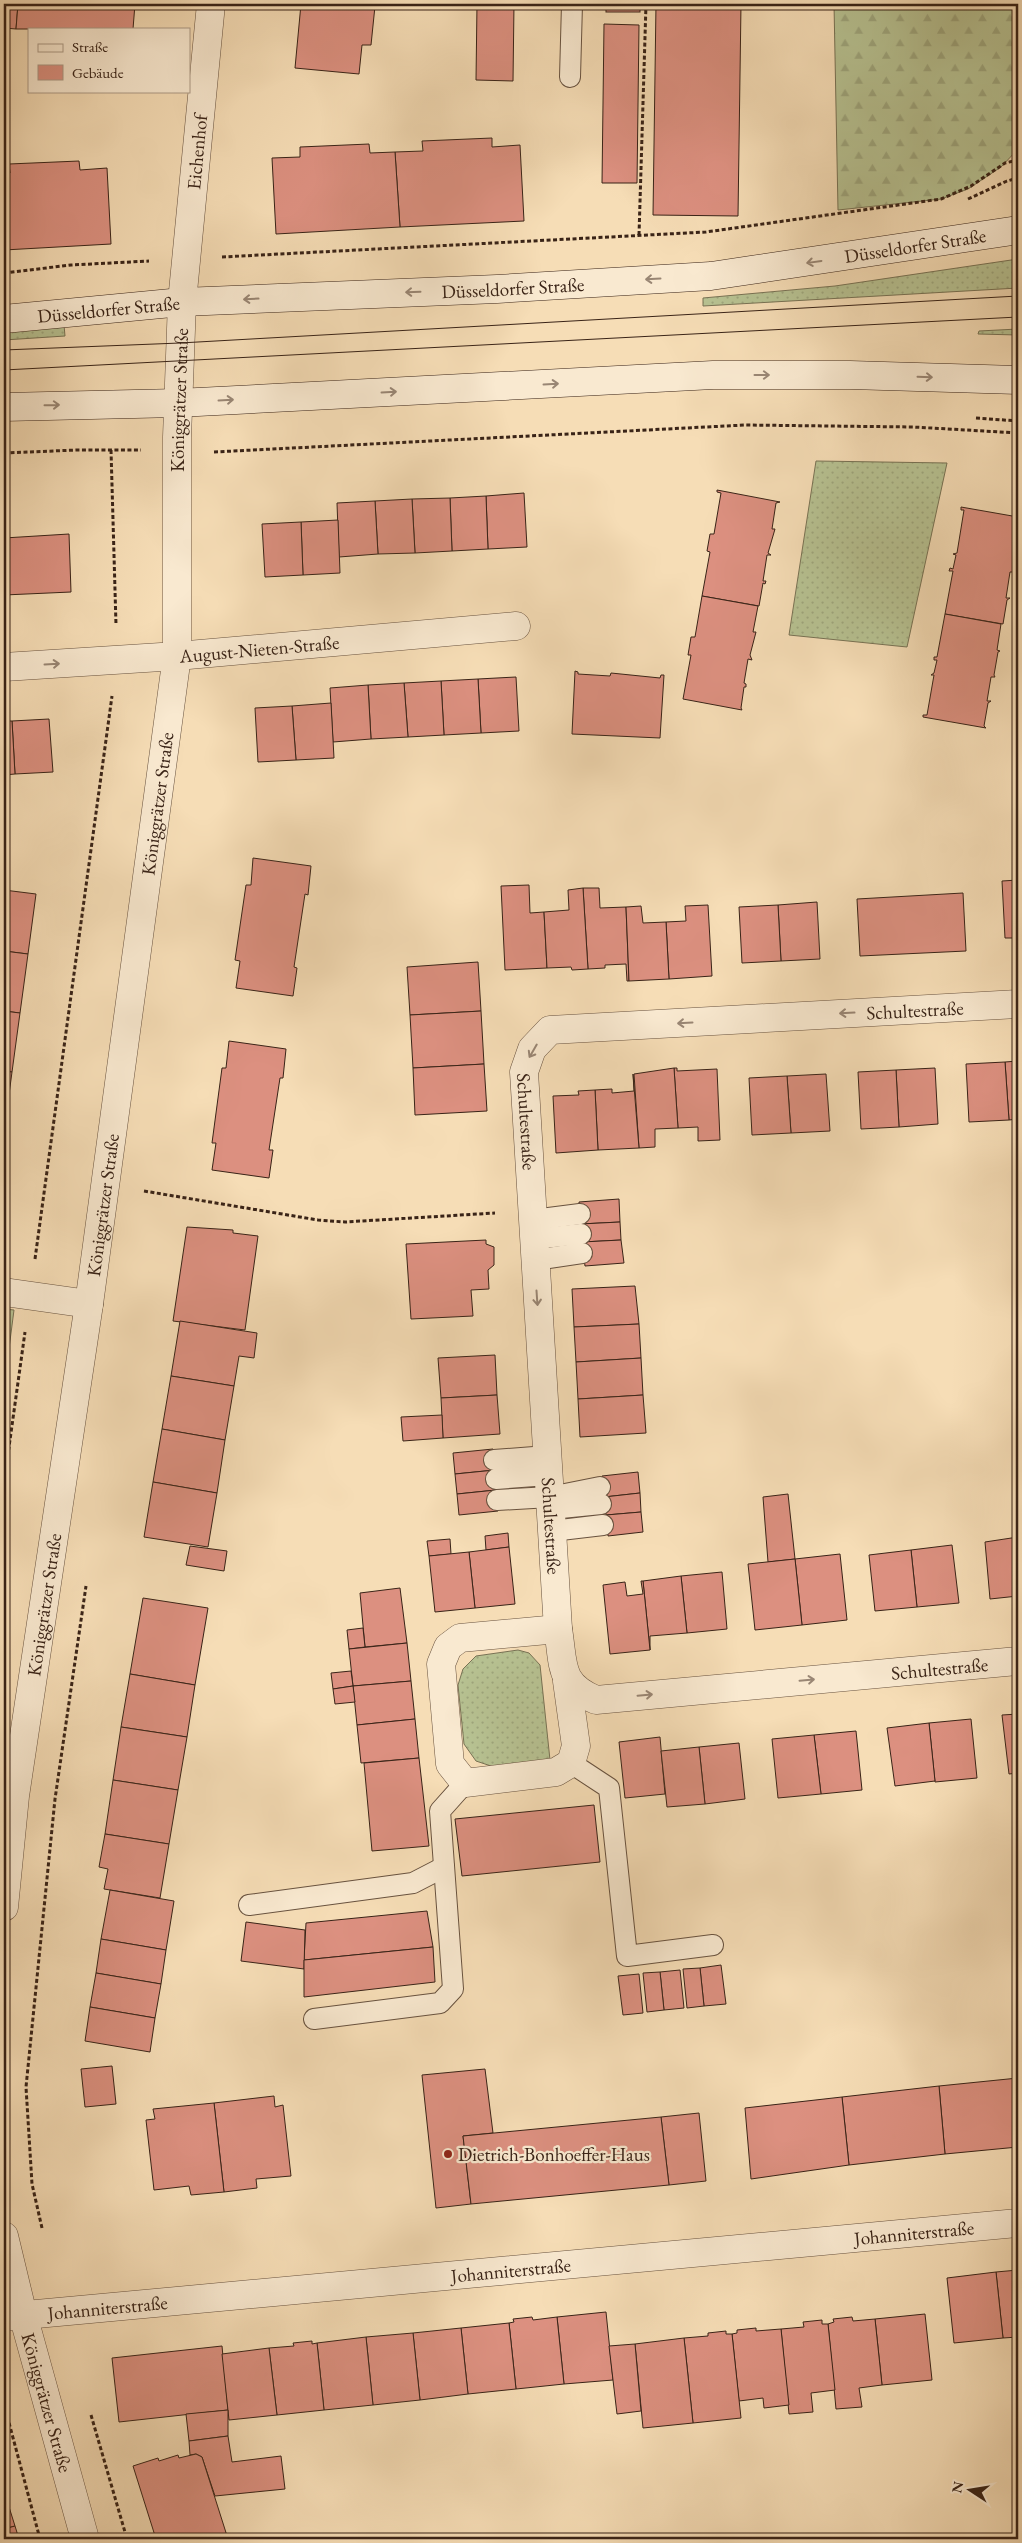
<svg xmlns="http://www.w3.org/2000/svg" width="1022" height="2543" viewBox="0 0 1022 2543" font-family="'EB Garamond',serif">
  <defs>
    <pattern id="grass-dots" width="8" height="8" patternUnits="userSpaceOnUse" patternTransform="scale(1.25)"><rect width="8" height="8" fill="#b7c292"/><path d="M2 2h.1M6 6h.1" fill="none" stroke="#9ea67d" stroke-width="1.8" stroke-linecap="round"/></pattern>
    <pattern id="forest-firs" width="22" height="20" patternUnits="userSpaceOnUse" patternTransform="scale(1.25)"><rect width="22" height="20" fill="#b7c292"/><path d="M5 1l3.5 6h-7zM16 11l3.5 6h-7z" fill="#9ea67d"/></pattern>
    <pattern id="park-tufts" width="24" height="20" patternUnits="userSpaceOnUse" patternTransform="scale(1.25)"><rect width="24" height="20" fill="#b7c292"/><path d="M3 7l-1-3M5 7V3M7 7l1-3M15 17l-1-3M17 17v-4M19 17l1-3" fill="none" stroke="#9ea67d"/></pattern>
  </defs>
  <rect width="100%" height="100%" fill="#f6ddb6"/>
  <filter id="stains"><feTurbulence type="fractalNoise" baseFrequency=".004" numOctaves="4"/><feColorMatrix values="0 0 0 0 .2 0 0 0 0 .09 0 0 0 0 .02 0 0 0 .5 -.17"/></filter>
  <radialGradient id="worn" r=".72"><stop offset=".6" stop-color="#630" stop-opacity="0"/><stop offset="1" stop-color="#630" stop-opacity=".3"/></radialGradient>
  <g fill="url(#grass-dots)" stroke="#787254">
    <polygon points="1018,259 1018,288 703,306 703,298 835,286"/>
    <polygon points="64,325 65,336 4,340 4,331"/>
    <polygon points="1018,329 1018,335 978,334 979,331"/>
    <polygon points="816,461 947,463 907,647 789,635"/>
    <polygon points="518,1650 529,1653 540,1665 550,1760 494,1767 476,1761 464,1744 458,1685 463,1669 476,1656"/>
  </g>
  <polygon fill="url(#forest-firs)" stroke="#787254" points="834,4 1018,4 1018,149 1001,167 968,189 941,199 838,210"/>
  <polygon fill="url(#park-tufts)" stroke="#787254" points="4,1309 14,1310 4,1387"/>
  <g fill="#dc9080" stroke="#392317">
    <polygon points="4,4 18,4 16,29 4,28"/>
    <polygon points="18,4 135,4 133,29 16,29"/>
    <polygon points="301,4 365,4 375,6 371,45 362,45 359,74 295,68"/>
    <polygon points="477,4 514,4 513,81 476,80"/>
    <rect x="606" y="4" width="34" height="8"/>
    <polygon points="656,4 741,4 738,216 653,215"/>
    <polygon points="604,24 639,25 637,183 602,183"/>
    <polygon points="492,138 492,147 520,145 524,221 400,227 395,152 423,151 422,141"/>
    <polygon points="369,144 370,153 395,152 400,227 276,234 272,158 300,157 300,147"/>
    <polygon points="79,161 80,170 107,168 111,244 4,250 4,174 10,173 9,164"/>
    <polygon points="717,490 780,502 776,503 772,529 775,529 768,553 771,555 767,555 763,581 766,581 765,584 763,583 759,606 702,596 710,552 707,551 710,534 714,534 721,493 717,492"/>
    <polygon points="524,493 527,547 488,549 486,496"/>
    <polygon points="486,496 488,549 452,551 450,498"/>
    <polygon points="450,498 452,551 415,553 412,499"/>
    <polygon points="412,499 415,553 378,554 375,501"/>
    <polygon points="375,501 378,554 339,557 337,503"/>
    <polygon points="961,507 1018,517 1015,545 1018,548 1013,570 1015,572 1010,572 1006,598 1010,598 1007,600 1003,624 945,614 953,571 949,571 950,568 953,569 956,555 953,554 957,553 964,510 961,510"/>
    <polygon points="338,520 340,573 303,575 301,522"/>
    <polygon points="301,522 303,575 265,577 262,524"/>
    <polygon points="69,534 71,592 4,595 4,538"/>
    <polygon points="702,596 758,606 753,632 756,632 750,655 752,660 748,659 744,683 746,684 746,687 744,687 741,708 742,710 683,699 691,655 688,655 691,637 695,637"/>
    <polygon points="945,614 1001,624 997,650 1000,651 998,652 994,675 995,677 991,677 987,701 991,701 988,703 984,726 986,728 923,717 923,715 927,715 934,675 931,675 934,673 937,660 934,660 934,657 937,657"/>
    <polygon points="575,671 578,672 578,674 610,676 611,673 660,678 661,675 664,675 660,738 572,734"/>
    <polygon points="516,677 519,731 481,733 478,679"/>
    <polygon points="478,679 481,733 444,735 441,681"/>
    <polygon points="441,681 444,735 408,737 404,683"/>
    <polygon points="404,683 408,737 371,739 368,685"/>
    <polygon points="368,685 371,739 333,742 330,688"/>
    <polygon points="331,703 334,758 296,760 292,706"/>
    <polygon points="292,706 296,760 258,762 255,708"/>
    <polygon points="49,719 53,772 15,774 12,721"/>
    <polygon points="4,721 12,721 15,774 4,775"/>
    <polygon points="253,858 311,866 308,895 305,894 294,967 297,968 293,996 236,988 240,961 235,960 246,885 251,885"/>
    <polygon points="1018,880 1018,938 1005,938 1002,881"/>
    <polygon points="529,885 530,913 544,912 547,968 505,970 501,886"/>
    <polygon points="583,888 599,888 600,908 626,907 629,981 627,981 626,964 605,965 605,968 588,969"/>
    <polygon points="583,888 588,969 572,970 571,967 547,968 544,912 569,910 568,890"/>
    <polygon points="4,890 36,894 28,954 4,951"/>
    <polygon points="963,893 966,951 860,956 857,899"/>
    <polygon points="817,902 820,959 781,961 778,905"/>
    <polygon points="708,905 712,976 669,979 666,922 686,921 685,906"/>
    <polygon points="778,905 781,961 742,963 739,907"/>
    <polygon points="641,906 643,923 666,922 669,979 629,981 626,907"/>
    <polygon points="4,951 28,954 20,1013 4,1011"/>
    <polygon points="478,962 481,1011 410,1015 407,967"/>
    <polygon points="4,1011 20,1013 12,1072 4,1071"/>
    <polygon points="481,1011 484,1064 413,1068 410,1015"/>
    <polygon points="229,1041 286,1049 283,1078 280,1078 269,1150 273,1150 269,1178 212,1170 216,1143 212,1143 222,1068 226,1068"/>
    <polygon points="1018,1061 1018,1119 1009,1120 1005,1062"/>
    <polygon points="1005,1062 1009,1120 969,1122 966,1064"/>
    <polygon points="484,1064 487,1111 415,1115 413,1068"/>
    <polygon points="674,1068 677,1068 677,1071 717,1069 720,1140 698,1141 698,1127 678,1128"/>
    <polygon points="674,1068 678,1128 655,1129 655,1147 639,1148 634,1074"/>
    <polygon points="935,1068 938,1124 899,1127 896,1070"/>
    <polygon points="896,1070 899,1127 861,1129 858,1072"/>
    <polygon points="4,1071 12,1072 4,1132"/>
    <polygon points="633,1074 639,1148 598,1150 595,1090 612,1089 612,1093 634,1091"/>
    <polygon points="826,1074 830,1131 791,1133 787,1076"/>
    <polygon points="787,1076 791,1133 752,1135 749,1078"/>
    <polygon points="595,1090 598,1150 556,1153 553,1096 579,1095 578,1091"/>
    <polygon points="619,1199 620,1222 580,1224 579,1202"/>
    <polygon points="620,1222 621,1240 582,1242 580,1224"/>
    <polygon points="187,1227 233,1230 233,1233 258,1236 245,1330 173,1321"/>
    <polygon points="486,1240 486,1244 494,1247 494,1265 488,1270 489,1289 471,1290 473,1316 411,1319 406,1244"/>
    <polygon points="621,1240 624,1263 585,1266 582,1242"/>
    <polygon points="635,1286 639,1324 574,1327 572,1289"/>
    <polygon points="180,1321 257,1333 254,1358 239,1356 234,1386 171,1376"/>
    <polygon points="639,1324 641,1358 576,1362 574,1327"/>
    <polygon points="495,1355 497,1395 441,1398 438,1358"/>
    <polygon points="641,1358 643,1395 578,1399 576,1362"/>
    <polygon points="171,1376 234,1386 225,1440 162,1429"/>
    <polygon points="497,1395 500,1434 443,1438 441,1398"/>
    <polygon points="643,1395 646,1433 580,1437 578,1399"/>
    <polygon points="442,1415 443,1438 403,1441 401,1417"/>
    <polygon points="162,1429 225,1440 217,1493 153,1482"/>
    <polygon points="493,1449 495,1470 455,1474 453,1453"/>
    <polygon points="495,1470 496,1490 457,1494 455,1474"/>
    <polygon points="638,1472 640,1493 604,1497 602,1476"/>
    <polygon points="153,1482 217,1493 208,1547 144,1537"/>
    <polygon points="496,1490 498,1511 459,1515 457,1494"/>
    <polygon points="640,1493 641,1512 606,1515 604,1497"/>
    <polygon points="788,1494 795,1559 768,1562 763,1497"/>
    <polygon points="641,1512 643,1532 608,1536 606,1515"/>
    <polygon points="508,1533 509,1547 486,1550 485,1536"/>
    <polygon points="1018,1537 1018,1596 990,1599 985,1542"/>
    <polygon points="450,1539 451,1554 429,1556 427,1541"/>
    <polygon points="952,1545 959,1603 917,1607 911,1550"/>
    <polygon points="190,1546 227,1551 224,1571 186,1565"/>
    <polygon points="509,1547 515,1604 475,1608 469,1552"/>
    <polygon points="911,1550 917,1607 875,1611 869,1555"/>
    <polygon points="469,1552 475,1608 435,1612 429,1556"/>
    <polygon points="840,1554 847,1620 802,1625 795,1559"/>
    <polygon points="795,1559 802,1625 755,1630 748,1564"/>
    <polygon points="722,1572 727,1629 687,1633 681,1576"/>
    <polygon points="681,1576 687,1633 650,1636 650,1650 643,1581"/>
    <polygon points="641,1581 643,1581 650,1650 610,1654 603,1585 625,1582 627,1596 643,1594"/>
    <polygon points="400,1588 407,1643 365,1647 360,1593"/>
    <polygon points="143,1598 208,1608 195,1685 130,1674"/>
    <polygon points="363,1628 365,1647 349,1649 347,1630"/>
    <polygon points="407,1643 411,1681 353,1686 349,1649"/>
    <polygon points="351,1671 353,1686 333,1689 331,1673"/>
    <polygon points="130,1674 195,1685 187,1737 121,1727"/>
    <polygon points="411,1681 415,1719 357,1725 353,1686"/>
    <polygon points="353,1686 355,1702 335,1704 333,1689"/>
    <polygon points="1018,1714 1018,1773 1009,1774 1002,1715"/>
    <polygon points="415,1719 419,1758 361,1763 357,1725"/>
    <polygon points="971,1719 977,1778 935,1782 929,1723"/>
    <polygon points="929,1723 935,1781 895,1786 887,1728"/>
    <polygon points="121,1727 187,1737 178,1790 113,1780"/>
    <polygon points="856,1731 862,1790 821,1794 814,1735"/>
    <polygon points="814,1735 821,1794 778,1798 772,1739"/>
    <polygon points="660,1737 665,1794 625,1798 619,1742"/>
    <polygon points="739,1743 745,1799 705,1804 699,1747"/>
    <polygon points="699,1747 705,1804 667,1807 661,1751"/>
    <polygon points="419,1758 429,1846 372,1851 364,1763"/>
    <polygon points="113,1780 178,1790 169,1844 105,1834"/>
    <polygon points="594,1805 600,1862 462,1876 455,1819"/>
    <polygon points="105,1834 169,1844 160,1898 104,1889 108,1869 99,1867"/>
    <polygon points="110,1890 174,1901 166,1950 101,1939"/>
    <polygon points="427,1911 433,1947 304,1960 306,1923"/>
    <polygon points="246,1922 305,1930 304,1969 241,1961"/>
    <polygon points="101,1939 166,1950 161,1984 96,1973"/>
    <polygon points="433,1947 435,1982 304,1997 304,1960"/>
    <polygon points="721,1965 726,2004 704,2006 700,1968"/>
    <polygon points="700,1968 704,2006 687,2008 683,1969"/>
    <polygon points="680,1970 684,2008 664,2010 660,1972"/>
    <polygon points="660,1972 664,2010 647,2012 643,1973"/>
    <polygon points="96,1973 161,1984 155,2018 90,2007"/>
    <polygon points="639,1974 643,2013 623,2015 618,1976"/>
    <polygon points="90,2007 155,2018 150,2052 85,2041"/>
    <polygon points="112,2066 116,2104 85,2107 81,2069"/>
    <polygon points="485,2069 493,2133 463,2136 471,2204 436,2208 422,2075"/>
    <polygon points="1018,2078 1018,2147 945,2154 939,2086"/>
    <polygon points="939,2086 945,2154 849,2165 842,2097"/>
    <polygon points="274,2096 275,2107 283,2105 291,2176 256,2179 257,2188 224,2192 214,2103"/>
    <polygon points="842,2097 849,2165 751,2179 745,2108"/>
    <polygon points="214,2103 224,2192 191,2195 189,2186 154,2190 146,2120 155,2119 153,2109"/>
    <polygon points="699,2113 706,2181 669,2185 661,2117"/>
    <polygon points="661,2117 669,2185 471,2204 463,2136"/>
    <polygon points="1018,2270 1018,2337 1003,2338 996,2272"/>
    <polygon points="996,2272 1003,2338 954,2343 947,2278"/>
    <polygon points="606,2312 613,2380 564,2384 557,2317"/>
    <polygon points="925,2314 932,2380 882,2385 875,2319"/>
    <polygon points="532,2317 533,2320 557,2317 564,2384 516,2389 509,2323 514,2322 513,2319"/>
    <polygon points="852,2317 853,2321 875,2319 882,2385 859,2388 862,2407 836,2409 828,2324 834,2322 833,2319"/>
    <polygon points="822,2320 822,2324 828,2324 835,2390 811,2393 813,2412 789,2414 781,2329 804,2327 803,2322"/>
    <polygon points="509,2323 516,2389 468,2394 461,2328"/>
    <polygon points="461,2328 468,2394 420,2400 413,2333"/>
    <polygon points="756,2328 756,2331 781,2329 789,2405 764,2408 763,2398 739,2401 732,2334 737,2333 737,2330"/>
    <polygon points="726,2331 726,2334 732,2334 741,2418 693,2423 684,2338 708,2336 708,2333"/>
    <polygon points="413,2333 420,2400 373,2405 366,2337"/>
    <polygon points="366,2337 373,2405 324,2410 317,2343"/>
    <polygon points="684,2338 693,2423 643,2428 635,2344"/>
    <polygon points="312,2341 312,2344 317,2343 324,2410 277,2415 269,2348 294,2346 293,2343"/>
    <polygon points="635,2344 641,2411 617,2414 609,2346"/>
    <polygon points="222,2346 228,2410 119,2422 112,2358"/>
    <polygon points="269,2348 277,2415 229,2420 222,2354"/>
    <polygon points="228,2410 228,2436 189,2441 186,2414"/>
    <polygon points="228,2436 232,2462 281,2456 285,2489 215,2496 202,2457 196,2454 190,2455 189,2441"/>
    <polygon points="196,2454 202,2457 228,2539 156,2539 133,2466 158,2458 159,2461 178,2455 179,2458"/>
    <polygon points="4,2491 15,2526 4,2529"/>
    <polygon points="15,2526 19,2539 4,2539 4,2529"/>
  </g>
  <g fill="none" stroke-linecap="round" stroke-linejoin="round">
    <defs>
      <g id="lane">
        <polyline points="570,77 572,4"/>
        <polyline points="533,1220 580,1214"/>
        <polyline points="534,1239 581,1234"/>
        <polyline points="535,1260 582,1253"/>
        <polyline points="494,1460 547,1456"/>
        <polyline points="496,1479 548,1475"/>
        <polyline points="497,1500 550,1497 600,1487"/>
        <polyline points="551,1509 601,1504"/>
        <polyline points="552,1531 603,1525"/>
        <polyline points="571,1763 609,1788 627,1956 713,1945"/>
        <polyline points="249,1905 413,1883 444,1867"/>
        <polyline points="314,2019 440,2003 453,1989 440,1811 465,1783"/>
      </g>
      <g id="street">
        <path id="s1" d="M4,667l173,-11 339,-30"/>
        <path id="s2" d="M1018,1004l-468,26 -18,19 -8,23 34,557c6,36 0,55 38,71l422,-39"/>
        <polyline points="4,1292 89,1304"/>
        <polyline points="558,1629 460,1638 448,1647 441,1664 450,1764 465,1783 556,1772 571,1763 576,1746 567,1681"/>
        <path id="s3" d="M4,1907l11,-111 74,-492 88,-648v-219l5,-135 29,-298"/>
        <path id="s4" d="M4,2236l19,79 62,224"/>
        <path id="s5" d="M4,2317l1014,-94"/>
      </g>
      <g id="secondary">
        <path id="s6" d="M4,319l178,-17 315,-13 214,-13 307,-46"/>
        <polyline points="4,407 178,403 713,375 850,375 1018,380"/>
      </g>
    </defs>
    <use href="#lane" stroke="#68523f" stroke-width="22"/>
    <use href="#street" stroke="#68523f" stroke-width="29"/>
    <use href="#secondary" stroke="#392317" stroke-width="29"/>
    <g stroke="#392317" stroke-width="3" stroke-dasharray="4 2.5" stroke-linecap="butt">
      <polyline points="968,199 1007,181 1018,178"/>
      <polyline points="639,235 646,4"/>
      <polyline points="222,257 706,232 941,199 971,186 1005,163 1018,160"/>
      <polyline points="4,273 71,265 149,261"/>
      <polyline points="976,418 1018,421"/>
      <polyline points="111,450 116,625"/>
      <polyline points="214,452 745,425 913,427 1018,433"/>
      <polyline points="4,453 77,450 141,450"/>
      <polyline points="144,1191 318,1220 345,1222 495,1213"/>
      <polyline points="35,1259 112,696"/>
      <polyline points="4,1483 25,1332"/>
      <polyline points="42,2228 32,2184 26,2087 55,1799 86,1586"/>
      <polyline points="4,2404 40,2539"/>
      <polyline points="91,2415 127,2539"/>
    </g>
    <use href="#lane" stroke="#f9e9d0" stroke-width="20"/>
    <use href="#street" stroke="#f9e9d0" stroke-width="28"/>
    <use href="#secondary" stroke="#f9e9d0" stroke-width="28"/>
    <g stroke="#392317" stroke-width="1">
      <polyline points="4,350 180,343 1018,296"/>
      <polyline points="4,370 1018,317"/>
    </g>
  </g>
  <defs><path id="oneway-shaft" d="M-6 0H5M1.5-3L5.5 0L1.5 3" fill="none" stroke-width="1.6" stroke-linecap="round" stroke-linejoin="round" transform="scale(1.25)"/></defs>
  <g stroke="#998674">
    <use href="#oneway-shaft" transform="translate(814 262) rotate(172)"/>
    <use href="#oneway-shaft" transform="translate(653 279) rotate(177)"/>
    <use href="#oneway-shaft" transform="translate(413 292) rotate(178)"/>
    <use href="#oneway-shaft" transform="translate(251 299) rotate(177)"/>
    <use href="#oneway-shaft" transform="translate(762 375)"/>
    <use href="#oneway-shaft" transform="translate(925 377) rotate(2)"/>
    <use href="#oneway-shaft" transform="translate(551 384) rotate(-3)"/>
    <use href="#oneway-shaft" transform="translate(389 392) rotate(-3)"/>
    <use href="#oneway-shaft" transform="translate(226 400) rotate(-3)"/>
    <use href="#oneway-shaft" transform="translate(52 405) rotate(-1)"/>
    <use href="#oneway-shaft" transform="translate(52 664) rotate(-3)"/>
    <use href="#oneway-shaft" transform="translate(847 1013) rotate(177)"/>
    <use href="#oneway-shaft" transform="translate(685 1023) rotate(177)"/>
    <use href="#oneway-shaft" transform="translate(533 1051) rotate(120)"/>
    <use href="#oneway-shaft" transform="translate(537 1298) rotate(86)"/>
    <use href="#oneway-shaft" transform="translate(807 1680) rotate(-5)"/>
    <use href="#oneway-shaft" transform="translate(645 1695) rotate(-5)"/>
  </g>
  <circle fill="#8f2418" stroke="#f9e9d0" stroke-width="2" cx="448" cy="2154" r="5"/>
  <g text-anchor="middle" stroke-width="4.5" stroke-linejoin="round" paint-order="stroke">
    <g font-size="19" fill="#392317" stroke="#f9e9d0">
      <text dy="7" stroke="none"><textPath href="#s3" startOffset="1768">Eichenhof</textPath></text>
      <text dy="7" stroke="none"><textPath href="#s6" startOffset="915">Düsseldorfer Straße</textPath></text>
      <text dy="7" stroke="none"><textPath href="#s6" startOffset="510">Düsseldorfer Straße</textPath></text>
      <text dy="7" stroke="none"><textPath href="#s6" startOffset="105">Düsseldorfer Straße</textPath></text>
      <text dy="7" stroke="none"><textPath href="#s3" startOffset="1519">Königgrätzer Straße</textPath></text>
      <text dy="7" stroke="none"><textPath href="#s1" startOffset="256">August-Nieten-Straße</textPath></text>
      <text dy="7" stroke="none"><textPath href="#s3" startOffset="1114">Königgrätzer Straße</textPath></text>
      <text transform="translate(915 1010) rotate(-3)" y="7">Schultestraße</text>
      <text dy="7" stroke="none"><textPath href="#s2" startOffset="569">Schultestraße</textPath></text>
      <text dy="7" stroke="none"><textPath href="#s3" startOffset="709">Königgrätzer Straße</textPath></text>
      <text dy="7" stroke="none"><textPath href="#s2" startOffset="974">Schultestraße</textPath></text>
      <text dy="7" stroke="none"><textPath href="#s3" startOffset="305">Königgrätzer Straße</textPath></text>
      <text dy="7" stroke="none"><textPath href="#s2" startOffset="1509">Schultestraße</textPath></text>
      <text dy="7" stroke="none"><textPath href="#s5" startOffset="914">Johanniterstraße</textPath></text>
      <text dy="7" stroke="none"><textPath href="#s5" startOffset="509">Johanniterstraße</textPath></text>
      <text dy="7" stroke="none"><textPath href="#s5" startOffset="104">Johanniterstraße</textPath></text>
      <text dy="7" stroke="none"><textPath href="#s4" startOffset="172">Königgrätzer Straße</textPath></text>
    </g>
    <g font-size="19" fill="#392317" stroke="#f9e9d0" text-anchor="start">
      <text x="458" y="2161">Dietrich-Bonhoeffer-Haus</text>
    </g>
  </g>
  <rect width="1022" height="2543" fill="none" stroke="#f6ddb6" stroke-width="20"/>
  <rect x="5" y="5" width="1012" height="2533" fill="none" stroke="#392317" stroke-width="2.5"/>
  <rect x="10" y="10" width="1002" height="2523" fill="none" stroke="#392317"/>
  <rect x="28" y="28" width="162" height="65" fill="#f9e9d0" stroke="#ac9a86"/>
  <rect x="38" y="44" width="25" height="8" fill="#f9e9d0" stroke="#ac9a86"/>
  <text x="72" y="52" font-size="15" fill="#392317">Straße</text>
  <rect x="38" y="65" width="25" height="15" fill="#dc9080" stroke="#ac9a86"/>
  <text x="72" y="78" font-size="15" fill="#392317">Gebäude</text>
  <g transform="translate(970 2490) rotate(282)" stroke="#f9e9d0" stroke-width="4" paint-order="stroke">
  <path d="M0-4L9 19L0 12L-9 19Z" fill="#392317"/>
  <text y="-8" font-size="14" font-weight="bold" text-anchor="middle" fill="#392317">N</text>
  </g>
  <rect width="100%" height="100%" filter="url(#stains)"/>
  <rect width="100%" height="100%" fill="url(#worn)"/>
</svg>
